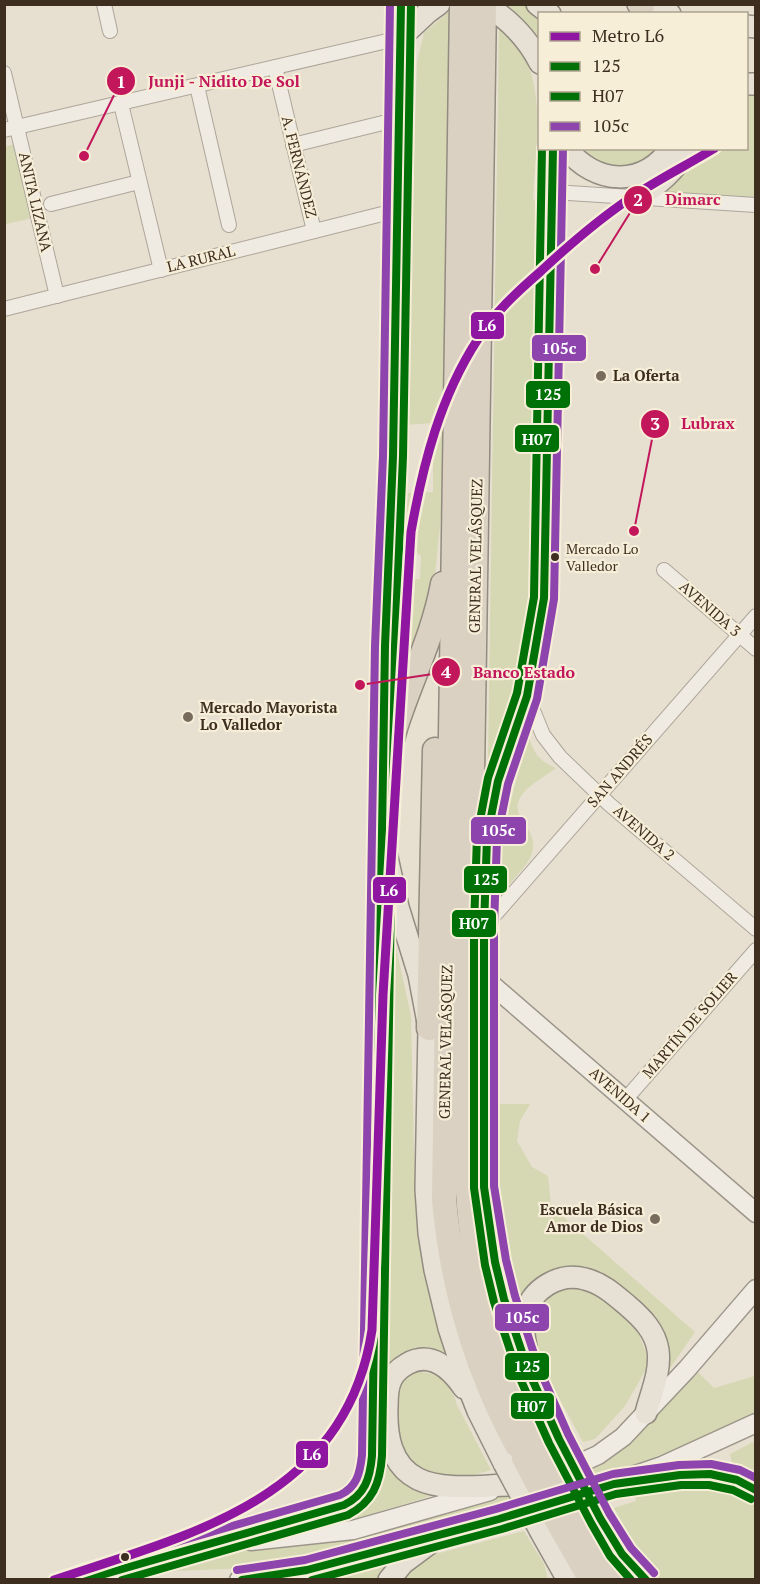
<svg xmlns="http://www.w3.org/2000/svg" width="760" height="1584" viewBox="0 0 760 1584" font-family="'PT Serif',serif">
  <rect width="100%" height="100%" fill="#e7e0d1"/>
  <g fill="#d6d7b3">
    <polygon points="496,5 523,5 539,15 539,47"/>
    <polygon points="451,10 451,230 442,503 434,587 389,715 391,580 420,579 421,556 404,542 408,493 433,492 433,423 406,425 417,62 424,33"/>
    <path d="M499,28c5,5 12,10 17,16 32,40 19,108 17,155l9,11 -10,437 -10,1 -2,25 7,1 -37,111 -2,-30z"/>
    <polygon points="747,94 755,94 755,199 667,192 685,172 699,149 746,148"/>
    <polygon points="15,144 33,218 6,224 4,147"/>
    <path d="M575,149h83c-13,14 -35,21 -54,16 -10,-2 -20,-11 -29,-16z"/>
    <path d="M529,737c6,19 10,23 27,31 -9,7 -22,14 -30,22 -25,27 14,34 6,63 -3,12 -25,33 -34,44 -1,-54 15,-108 31,-160z"/>
    <polygon points="388,910 411,1016 415,1197 421,1249 433,1309 449,1362 393,1368 399,1478 414,1488 437,1494 359,1518 274,1529 365,1497"/>
    <polygon points="492,1104 530,1104 520,1121 517,1141 532,1167 548,1176 551,1206 695,1332 666,1374 664,1334 653,1315 622,1288 574,1270 515,1322 491,1193"/>
    <polygon points="562,1287 592,1289 634,1323 646,1352 647,1361 645,1371 625,1406 595,1439 583,1442 546,1374 537,1356 531,1333 537,1305"/>
    <polygon points="697,1371 714,1388 755,1376 755,1416 695,1442 615,1472 351,1548 289,1562 249,1568 177,1571 140,1579 114,1580 222,1546 319,1540 381,1528 504,1495 607,1459"/>
    <path d="M417,1372c21,-1 35,13 40,33l34,65 -31,9 -22,2 -36,-25c-3,-19 -14,-63 2,-78 4,-3 9,-5 13,-6z"/>
    <polygon points="755,1441 755,1480 734,1471 730,1454"/>
    <polygon points="708,1482 755,1498 755,1579 655,1579 614,1508 636,1501 635,1496 694,1483"/>
    <polygon points="524,1531 544,1564 548,1579 393,1580 428,1556"/>
    <polygon points="395,1557 383,1571 379,1579 312,1580"/>
  </g>
  <g fill="none" stroke-linecap="round" stroke-linejoin="round">
    <defs>
      <g id="street">
        <polyline points="104,4 110,31"/>
        <polyline points="275,67 314,231"/>
        <polyline points="4,73 57,296"/>
        <polyline points="197,86 229,225"/>
        <polyline points="121,104 161,270"/>
        <polyline points="4,130 400,38"/>
        <polyline points="293,145 399,119"/>
        <polyline points="553,192 756,205"/>
        <polyline points="51,204 139,182"/>
        <polyline points="4,309 398,210"/>
        <polyline points="664,570 756,649"/>
        <polyline points="527,696 543,735 560,757 609,804 756,929"/>
        <polyline points="484,927 756,616"/>
        <polyline points="625,1100 756,950"/>
      </g>
      <g id="secondary">
        <polyline points="484,978 756,1213"/>
        <polyline points="560,1472 598,1455 623,1437 687,1369 756,1289"/>
        <polyline points="574,1496 662,1466 756,1423"/>
        <polyline points="251,1541 353,1530 490,1491"/>
        <path d="M207,1545l137,-40c22,-9 26,-27 28,-49l10,-598"/>
        <polyline points="82,1580 207,1545 217,1544"/>
        <polyline points="239,1580 307,1570 542,1506"/>
      </g>
      <g id="primary">
        <polyline points="401,4 393,456 385,646 383,839 398,907 419,975 429,1028 426,1189 429,1233 435,1270 449,1328 467,1383 478,1411 504,1463"/>
        <path d="M484,4c25,15 43,33 56,59"/>
        <polyline points="537,4 550,14"/>
        <polyline points="638,4 670,14"/>
        <polyline points="746,26 756,27"/>
        <polyline points="400,38 428,12 439,4"/>
        <polyline points="746,84 756,84"/>
        <polyline points="553,148 544,598 527,696 498,781 487,837 484,927 483,1166 487,1226 495,1267 506,1312 539,1400 562,1446"/>
        <path d="M566,148c29,37 77,40 105,0"/>
        <path d="M637,198c21,-13 38,-27 51,-50"/>
        <path d="M526,1347c-2,-10 -4,-21 -1,-32 6,-26 34,-43 60,-36 17,4 30,16 43,27 14,12 27,25 30,44 3,22 -7,43 -12,63"/>
        <path d="M464,1388c-13,-19 -33,-38 -57,-24 -7,4 -13,9 -16,16 -4,8 -4,18 -4,27 -1,27 3,58 31,72 27,13 65,6 95,6"/>
        <path d="M614,1484c47,-7 98,-20 142,6"/>
        <polyline points="599,1514 635,1580"/>
        <polyline points="541,1532 568,1580"/>
        <polyline points="389,1580 403,1563 442,1534"/>
      </g>
      <g id="highway">
        <path d="M462,4l-18,1195c8,93 34,178 80,259"/>
        <path d="M484,4l-18,1158c4,70 11,141 38,207 11,28 25,55 39,83"/>
        <polyline points="640,4 642,6"/>
        <path d="M384,773c4,-18 8,-37 14,-54 16,-47 36,-86 45,-135"/>
        <polyline points="429,1028 435,750"/>
        <polyline points="581,1520 614,1580"/>
        <polyline points="560,1526 591,1580"/>
      </g>
    </defs>
    <use href="#street" stroke="#ada599" stroke-width="16"/>
    <use href="#secondary" stroke="#9c958a" stroke-width="21"/>
    <use href="#primary" stroke="#928b80" stroke-width="24"/>
    <use href="#highway" stroke="#928b80" stroke-width="27"/>
    <use href="#street" stroke="#efebe3" stroke-width="14"/>
    <use href="#secondary" stroke="#efebe3" stroke-width="18"/>
    <use href="#primary" stroke="#e6e1d4" stroke-width="21"/>
    <use href="#highway" stroke="#dad1c2" stroke-width="24"/>
    <defs>
      <g id="primary-bridge">
        <polyline points="562,1446 599,1514"/>
        <polyline points="504,1463 541,1532"/>
      </g>
      <g id="highway-bridge">
        <polyline points="543,1452 581,1520"/>
        <polyline points="524,1458 560,1526"/>
      </g>
    </defs>
    <use href="#primary-bridge" stroke="#928b80" stroke-width="24" stroke-linecap="butt"/>
    <use href="#highway-bridge" stroke="#928b80" stroke-width="27" stroke-linecap="butt"/>
    <use href="#primary-bridge" stroke="#e6e1d4" stroke-width="21"/>
    <use href="#highway-bridge" stroke="#dad1c2" stroke-width="24"/>
    <defs>
      <g id="bus-1">
        <polyline points="553,148 544,598 527,696 498,781 487,837 484,927 484,1187 495,1262 504,1299 528,1370 559,1439 600,1518 622,1554 646,1580"/>
        <path d="M84,1580l260,-75c21,-10 26,-27 28,-49l13,-810 8,-190 8,-452"/>
        <polyline points="242,1580 307,1570 499,1519 614,1484 680,1475 710,1474 737,1480 756,1490"/>
      </g>
      <g id="bus-2">
        <polyline points="542,148 534,597 517,693 488,778 477,836 474,927 474,1188 485,1265 494,1302 518,1374 549,1443 591,1523 610,1556 631,1580"/>
        <path d="M122,1580l226,-65c25,-13 32,-32 34,-59l13,-810 8,-190 8,-452"/>
        <polyline points="312,1580 502,1529 616,1494 681,1485 709,1485 733,1490 751,1499"/>
      </g>
      <g id="bus-3">
        <polyline points="563,148 554,599 537,699 508,784 497,838 494,927 494,1186 506,1260 515,1296 538,1366 568,1434 609,1513 631,1548 654,1573"/>
        <path d="M79,1570l261,-75c17,-8 20,-22 22,-40l13,-809 8,-190 7,-452"/>
        <polyline points="237,1570 305,1560 496,1509 613,1474 679,1465 711,1464 740,1470 756,1478"/>
      </g>
    </defs>
    <use href="#bus-1" stroke="#f7eed8" stroke-width="12"/>
    <use href="#bus-2" stroke="#f7eed8" stroke-width="12"/>
    <use href="#bus-3" stroke="#f7eed8" stroke-width="12"/>
    <use href="#bus-1" stroke="#007106" stroke-width="8"/>
    <use href="#bus-2" stroke="#007106" stroke-width="8"/>
    <use href="#bus-3" stroke="#8e44ad" stroke-width="8"/>
    <defs>
      <path id="metro-1" d="M54,1580c138,-46 292,-81 318,-250l11,-335 28,-463c12,-68 29,-135 67,-193 16,-26 39,-47 62,-67 29,-27 59,-53 92,-75 27,-18 55,-32 83,-49"/>
    </defs>
    <use href="#metro-1" stroke="#f7eed8" stroke-width="14"/>
    <use href="#metro-1" stroke="#8e16a1" stroke-width="9"/>
  </g>
  <g fill="#786c5e" stroke="#f7eed8" stroke-width="2">
    <circle cx="601" cy="376" r="6"/>
    <circle cx="188" cy="717" r="6"/>
    <circle cx="655" cy="1219" r="6"/>
  </g>
  <g fill="#3d2e20" stroke="#f7eed8" stroke-width="2">
    <circle cx="555" cy="557" r="5"/>
    <circle cx="125" cy="1557" r="5"/>
  </g>
  <g text-anchor="middle" stroke-width="4.5" stroke-linejoin="round" paint-order="stroke">
    <g font-size="14" fill="#3d2e20" stroke="#f7eed8" text-anchor="start">
      <text x="566" y="554">Mercado Lo<tspan x="566" dy="17">Valledor</tspan></text>
    </g>
    <g font-size="15" fill="#3d2e20" stroke="#f7eed8">
      <text transform="translate(299 167) rotate(76)" y="5">A. FERNÁNDEZ</text>
      <text transform="translate(35 202) rotate(77)" y="5">ANITA LIZANA</text>
      <text transform="translate(201 259) rotate(-14)" y="5">LA RURAL</text>
      <text transform="translate(476 556) rotate(-89)" y="5">GENERAL VELÁSQUEZ</text>
      <text transform="translate(710 609) rotate(41)" y="5">AVENIDA 3</text>
      <text transform="translate(620 771) rotate(-49)" y="5">SAN ANDRÉS</text>
      <text transform="translate(644 833) rotate(41)" y="5">AVENIDA 2</text>
      <text transform="translate(690 1025) rotate(-49)" y="5">MARTÍN DE SOLIER</text>
      <text transform="translate(446 1042) rotate(-89)" y="5">GENERAL VELÁSQUEZ</text>
      <text transform="translate(620 1095) rotate(41)" y="5">AVENIDA 1</text>
    </g>
    <g font-size="15" font-weight="bold" fill="#3d2e20" stroke="#f7eed8" text-anchor="start">
      <text x="613" y="381">La Oferta</text>
      <text x="200" y="713">Mercado Mayorista<tspan x="200" dy="17">Lo Valledor</tspan></text>
      <text x="643" y="1215" text-anchor="end">Escuela Básica<tspan x="643" dy="17">Amor de Dios</tspan></text>
    </g>
  </g>
  <path fill="none" stroke="#c2185b" stroke-width="2" d="M84 156L121 81M595 269L638 200M634 531L655 424M360 685L446 672"/>
  <g fill="#c2185b" stroke="#f7eed8" stroke-width="2">
    <circle cx="84" cy="156" r="6"/>
    <circle cx="595" cy="269" r="6"/>
    <circle cx="634" cy="531" r="6"/>
    <circle cx="360" cy="685" r="6"/>
    <circle cx="121" cy="81" r="15"/>
    <circle cx="638" cy="200" r="15"/>
    <circle cx="655" cy="424" r="15"/>
    <circle cx="446" cy="672" r="15"/>
  </g>
  <g font-size="18" text-anchor="middle" font-weight="bold" fill="#fff">
    <text x="121" y="88">1</text>
    <text x="638" y="206">2</text>
    <text x="655" y="430">3</text>
    <text x="446" y="678">4</text>
  </g>
  <g font-size="16" text-anchor="middle" font-weight="bold" fill="#c2185b" stroke="#f7eed8" stroke-width="4.5" stroke-linejoin="round" paint-order="stroke">
    <text x="224" y="87">Junji - Nidito De Sol</text>
    <text x="693" y="205">Dimarc</text>
    <text x="708" y="429">Lubrax</text>
    <text x="524" y="678">Banco Estado</text>
  </g>
  <g stroke="#f7eed8" stroke-width="2">
    <rect x="470" y="311" width="35" height="29" rx="6" fill="#8e16a1"/>
    <rect x="531" y="334" width="56" height="28" rx="6" fill="#8e44ad"/>
    <rect x="525" y="380" width="46" height="29" rx="6" fill="#007106"/>
    <rect x="514" y="424" width="46" height="29" rx="6" fill="#007106"/>
    <rect x="470" y="816" width="57" height="29" rx="6" fill="#8e44ad"/>
    <rect x="463" y="865" width="45" height="29" rx="6" fill="#007106"/>
    <rect x="372" y="876" width="35" height="28" rx="6" fill="#8e16a1"/>
    <rect x="451" y="909" width="46" height="29" rx="6" fill="#007106"/>
    <rect x="494" y="1303" width="56" height="29" rx="6" fill="#8e44ad"/>
    <rect x="504" y="1352" width="46" height="29" rx="6" fill="#007106"/>
    <rect x="510" y="1392" width="45" height="28" rx="6" fill="#007106"/>
    <rect x="295" y="1440" width="34" height="29" rx="6" fill="#8e16a1"/>
  </g>
  <g font-size="16" text-anchor="middle" font-weight="bold" fill="#fff">
    <text x="487" y="331">L6</text>
    <text x="559" y="354">105c</text>
    <text x="548" y="400">125</text>
    <text x="537" y="445">H07</text>
    <text x="498" y="836">105c</text>
    <text x="486" y="885">125</text>
    <text x="389" y="896">L6</text>
    <text x="474" y="929">H07</text>
    <text x="522" y="1323">105c</text>
    <text x="527" y="1372">125</text>
    <text x="532" y="1412">H07</text>
    <text x="312" y="1460">L6</text>
  </g>
  <rect width="760" height="1584" fill="none" stroke="#3d2e20" stroke-width="12"/>
  <rect x="538" y="12" width="210" height="138" fill="#f7eed8" stroke="#ada18e" stroke-width="1.5"/>
  <rect x="550" y="32" width="30" height="9" fill="#8e16a1" stroke="#ada18e" stroke-width="1.5"/>
  <text x="592" y="42" font-size="18" fill="#3d2e20">Metro L6</text>
  <rect x="550" y="62" width="30" height="9" fill="#007106" stroke="#ada18e" stroke-width="1.5"/>
  <text x="592" y="72" font-size="18" fill="#3d2e20">125</text>
  <rect x="550" y="92" width="30" height="9" fill="#007106" stroke="#ada18e" stroke-width="1.5"/>
  <text x="592" y="102" font-size="18" fill="#3d2e20">H07</text>
  <rect x="550" y="122" width="30" height="9" fill="#8e44ad" stroke="#ada18e" stroke-width="1.5"/>
  <text x="592" y="132" font-size="18" fill="#3d2e20">105c</text>
</svg>
